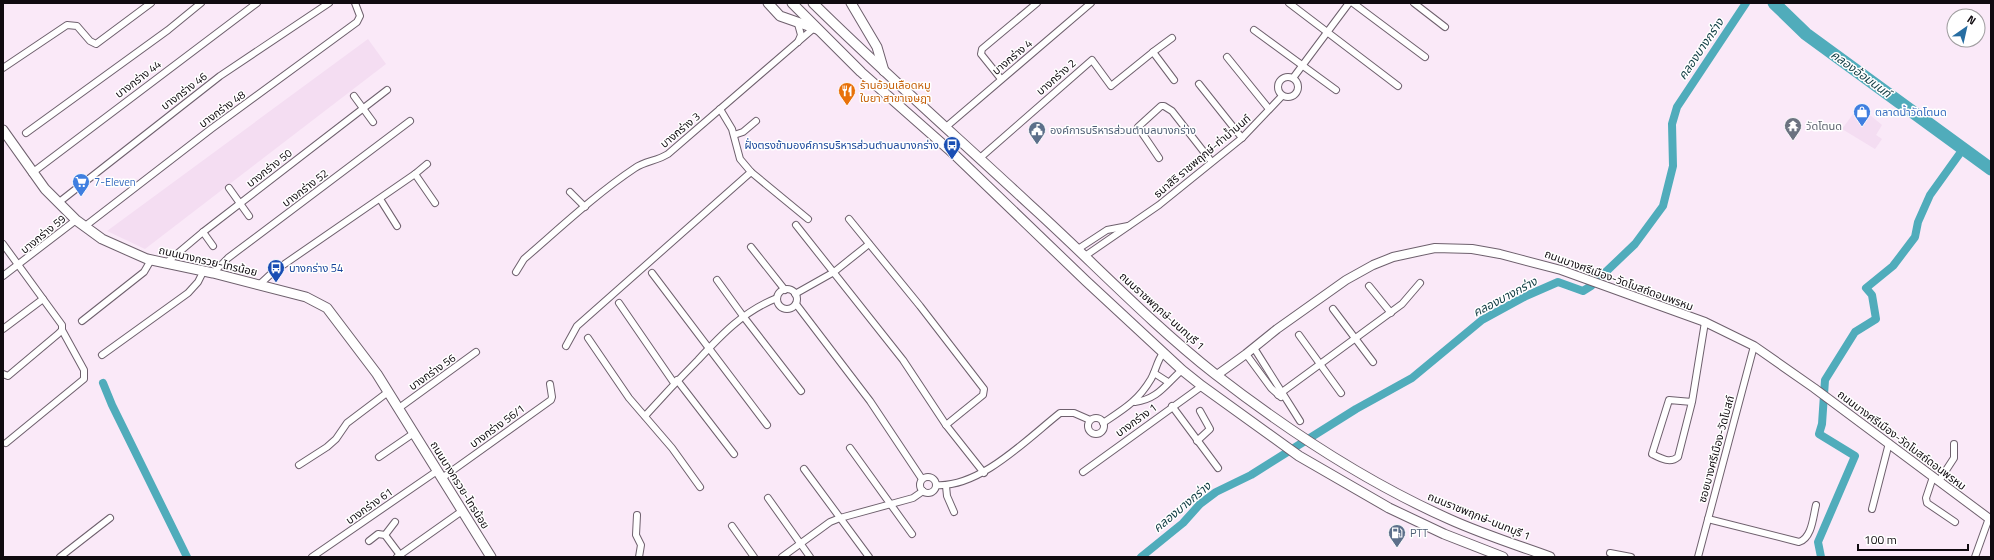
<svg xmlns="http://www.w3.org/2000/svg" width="1994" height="560" viewBox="0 0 1994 560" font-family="'Titillium Web','Noto Sans Thai',sans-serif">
  <rect width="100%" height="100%" fill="#fae9f8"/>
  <g fill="#f4ddf2">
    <polygon points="368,39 386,64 145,249 107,231"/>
    <polygon points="1859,106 1882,125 1876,135 1882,139 1875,149 1842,129"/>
  </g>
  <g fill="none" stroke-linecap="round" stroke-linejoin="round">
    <g stroke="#50acbb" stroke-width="8">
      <polyline points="103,383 112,405 187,557"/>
      <polyline points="1141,557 1183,523 1200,504 1216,492 1251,475 1356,409 1412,378 1482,320 1526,296 1558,282 1583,291 1591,286 1635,244 1663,206 1673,166 1672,124 1677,107 1746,3"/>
      <polyline points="1821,557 1818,542 1855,456 1819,434 1822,424 1825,380 1855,332 1876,319 1872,295 1866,288 1893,266 1915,237 1918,222 1930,195 1963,149"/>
    </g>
    <polyline stroke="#50acbb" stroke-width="13" points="1774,3 1806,34 1991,169"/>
    <defs>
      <g id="minor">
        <polyline points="1289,3 1398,86"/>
        <polyline points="1353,3 1425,57"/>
        <polyline points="1414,3 1445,27"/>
        <polyline points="798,24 801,35 798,42"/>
        <polyline points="1254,30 1336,90"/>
        <polyline points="1153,52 1172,38"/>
        <polyline points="1227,57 1269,109"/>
        <polyline points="3,68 67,25 77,26 90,41 96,44 151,3"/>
        <circle cx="1288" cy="87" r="10"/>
        <polyline points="1293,78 1349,3"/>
        <polyline points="1001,79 981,54 982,49 1037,3"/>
        <polyline points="1199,84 1242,138"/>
        <polyline points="354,96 373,122"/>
        <polyline points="720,109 732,129 740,159 751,172 808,219"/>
        <polyline points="946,127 1091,3"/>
        <polyline points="26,133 168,30 201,3"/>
        <polyline points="734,135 743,132 756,121"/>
        <polyline points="980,158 1092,60 1111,86 1153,52 1174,80"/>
        <polyline points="1159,158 1138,127 1161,106 1164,106 1172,111 1211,161"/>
        <polyline points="32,173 257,3"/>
        <polyline points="415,174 427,164"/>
        <polyline points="229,188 249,216"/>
        <polyline points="570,192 585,207"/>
        <polyline points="380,199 397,226"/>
        <polyline points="58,203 220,76 329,3"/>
        <polyline points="849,219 920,306 984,389 983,395 946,425"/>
        <polyline points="796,225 903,360 946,425 984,473"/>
        <polyline points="84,227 211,129 357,22 360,16 355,3"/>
        <polyline points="203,232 213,246"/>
        <polyline points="3,244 62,325 62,330 58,334 8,376 3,374"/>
        <polyline points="751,247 785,290"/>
        <polyline points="1078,249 1107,230 1128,226"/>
        <polyline points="1085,256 1159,205 1242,138 1282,96"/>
        <polyline points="165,264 203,232 387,90"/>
        <path d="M516,272l8,-13c36,-31 72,-65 111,-91 10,-7 22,-7 33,-14l146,-126"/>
        <polyline points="213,273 228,258 410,121"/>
        <polyline points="652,273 767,425"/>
        <polyline points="3,276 76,220"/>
        <polyline points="717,280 743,316 801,391"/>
        <polyline points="259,285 273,272 415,174 435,203"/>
        <polyline points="1369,286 1391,313"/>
        <circle cx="787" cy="299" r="10"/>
        <polyline points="795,294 834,272 869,244"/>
        <polyline points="619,303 674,383"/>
        <polyline points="796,304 870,401 922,479"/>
        <polyline points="1333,309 1373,362"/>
        <polyline points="82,321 144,272 151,260"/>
        <polyline points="3,329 43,299"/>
        <polyline points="1299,335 1341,393"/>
        <polyline points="588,338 629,398 672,448 700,487"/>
        <polyline points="566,346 577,326 751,172"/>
        <polyline points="1254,348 1300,421"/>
        <polyline points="1246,354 1271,388 1281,397"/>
        <polyline points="102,355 188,293 198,282 203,272"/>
        <polyline points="1154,373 1168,382"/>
        <polyline points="677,380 734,454"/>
        <polyline points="1278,395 1402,304 1420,283"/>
        <path d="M1135,402c23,-3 30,-17 47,-32"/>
        <path d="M1692,402l-23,-2 -17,54c8,4 18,10 26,3l14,-55 13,-80"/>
        <polyline points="1172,406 1218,468"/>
        <polyline points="399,408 476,352"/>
        <path d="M645,416c17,-19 35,-38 53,-56 24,-26 46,-49 79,-62"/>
        <circle cx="1096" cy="426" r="8"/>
        <path d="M1103,423c21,-14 35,-22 48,-44 5,-9 6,-18 12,-26"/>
        <polyline points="1197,441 1210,429 1200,411"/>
        <polyline points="6,443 84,379 84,370 62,330"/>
        <polyline points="850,448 912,534"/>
        <polyline points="379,457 414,433"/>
        <polyline points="299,465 327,447 336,439 347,423 388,392"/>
        <polyline points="804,469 869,557"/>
        <polyline points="1083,472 1202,386"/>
        <polyline points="1933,477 1926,498 1927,503 1955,522"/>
        <circle cx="928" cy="485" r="8"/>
        <polyline points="442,478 551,400 552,397 550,384"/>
        <polyline points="1939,481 1954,458 1954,444"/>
        <path d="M936,485c44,3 91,-46 124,-72h14l16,7"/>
        <polyline points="946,486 947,496 954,512"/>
        <polyline points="768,498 810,557"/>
        <polyline points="1872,509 1889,443"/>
        <polyline points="637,515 636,535 641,545 639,557"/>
        <path d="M1708,519l91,23c13,-4 14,-25 17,-37"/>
        <polyline points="732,526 754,557"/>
        <polyline points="385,535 395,522"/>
        <polyline points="369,541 378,534 385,535 400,555"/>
        <polyline points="1610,553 1631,557"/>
        <polyline points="60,557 110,518"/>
        <polyline points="312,557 437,471"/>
        <polyline points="397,557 462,511"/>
        <polyline points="782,557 830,522 840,518 913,498 923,491"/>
        <polyline points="1698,557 1754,346"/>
        <polyline points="1975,557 1989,518"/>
      </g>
      <polyline id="tertiary" points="1217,375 1246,354 1277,329 1346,280 1373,265 1393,257 1435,248 1472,249 1500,254 1561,270 1705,322 1754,346 1814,388 1991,520"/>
      <g id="secondary">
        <polyline points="768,3 780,16 817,29"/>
        <polyline points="792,3 861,72 955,155 1086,281 1182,370 1202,386 1299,456 1389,508 1444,534 1503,557"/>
        <path d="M813,3c70,69 144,134 216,201 62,56 120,118 186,170 72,56 151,108 234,145 33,15 68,26 101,38"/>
        <polyline points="851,3 877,47 884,71"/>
        <polyline points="3,130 45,189 76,220 102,239 147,259 213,273 306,297 327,308 377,374 491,557"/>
      </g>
    </defs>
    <use href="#minor" stroke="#6e606d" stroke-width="8"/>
    <use href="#tertiary" stroke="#6e606d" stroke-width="10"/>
    <use href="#secondary" stroke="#6e606d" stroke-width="11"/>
    <use href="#minor" stroke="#fff" stroke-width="6"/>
    <use href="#tertiary" stroke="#fff" stroke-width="8"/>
    <use href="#secondary" stroke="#fff" stroke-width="9"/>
  </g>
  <defs>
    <symbol id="restaurant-pin" viewBox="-11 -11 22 30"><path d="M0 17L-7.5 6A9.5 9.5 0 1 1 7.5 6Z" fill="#e8710a" stroke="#fff"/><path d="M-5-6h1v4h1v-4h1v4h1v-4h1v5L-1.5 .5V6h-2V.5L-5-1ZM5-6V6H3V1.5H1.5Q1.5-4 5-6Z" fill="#fff"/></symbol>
    <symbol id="shop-pin" viewBox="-11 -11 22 30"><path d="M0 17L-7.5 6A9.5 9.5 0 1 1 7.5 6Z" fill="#3f7fe0" stroke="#fff"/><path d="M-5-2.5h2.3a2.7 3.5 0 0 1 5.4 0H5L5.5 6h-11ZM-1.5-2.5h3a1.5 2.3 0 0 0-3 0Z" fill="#fff"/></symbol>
    <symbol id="temple-pin" viewBox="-11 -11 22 30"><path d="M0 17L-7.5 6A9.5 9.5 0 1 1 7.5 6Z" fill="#6b7280" stroke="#fff"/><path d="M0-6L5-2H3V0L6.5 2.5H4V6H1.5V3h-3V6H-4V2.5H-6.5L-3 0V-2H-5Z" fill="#fff"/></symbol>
    <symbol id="civic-pin" viewBox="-11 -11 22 30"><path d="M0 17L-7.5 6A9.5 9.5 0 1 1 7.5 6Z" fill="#5c6f8a" stroke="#fff"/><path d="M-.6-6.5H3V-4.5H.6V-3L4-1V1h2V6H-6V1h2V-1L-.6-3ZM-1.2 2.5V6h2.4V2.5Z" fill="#fff"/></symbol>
    <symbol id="bus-pin" viewBox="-11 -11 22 30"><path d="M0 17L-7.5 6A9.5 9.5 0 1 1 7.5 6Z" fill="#1a4fb4" stroke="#fff"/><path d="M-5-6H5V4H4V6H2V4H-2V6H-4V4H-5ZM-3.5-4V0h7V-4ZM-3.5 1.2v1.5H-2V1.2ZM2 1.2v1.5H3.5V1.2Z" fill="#fff"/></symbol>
    <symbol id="supermarket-pin" viewBox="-11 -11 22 30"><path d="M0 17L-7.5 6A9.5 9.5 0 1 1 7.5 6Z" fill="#3f7fe0" stroke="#fff"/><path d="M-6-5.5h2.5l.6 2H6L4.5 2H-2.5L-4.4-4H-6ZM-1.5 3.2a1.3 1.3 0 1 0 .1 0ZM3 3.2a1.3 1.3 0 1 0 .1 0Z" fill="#fff"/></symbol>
    <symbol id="fuel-pin" viewBox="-11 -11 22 30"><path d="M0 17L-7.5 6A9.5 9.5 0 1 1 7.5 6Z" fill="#5c6f8a" stroke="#fff"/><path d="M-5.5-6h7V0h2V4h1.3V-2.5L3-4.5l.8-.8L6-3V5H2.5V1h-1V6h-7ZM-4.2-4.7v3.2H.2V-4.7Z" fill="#fff"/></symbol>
  </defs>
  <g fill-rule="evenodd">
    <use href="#restaurant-pin" x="837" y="81" width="20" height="27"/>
    <use href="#shop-pin" x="1852" y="102" width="20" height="27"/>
    <use href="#temple-pin" x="1783" y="116" width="20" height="27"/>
    <use href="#civic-pin" x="1027" y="120" width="20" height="27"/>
    <use href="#bus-pin" x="942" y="135" width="20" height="27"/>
    <use href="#supermarket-pin" x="71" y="172" width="20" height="27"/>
    <use href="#bus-pin" x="266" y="258" width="20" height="27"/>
    <use href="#fuel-pin" x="1387" y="523" width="20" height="27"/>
  </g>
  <g text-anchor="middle" stroke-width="3" stroke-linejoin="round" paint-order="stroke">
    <g font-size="11" fill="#100b10" stroke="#fff">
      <text transform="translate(1012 57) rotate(-40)" y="4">บางกร่าง 4</text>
      <text transform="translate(1056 77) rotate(-41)" y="4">บางกร่าง 2</text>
      <text transform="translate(138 79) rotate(-37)" y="4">บางกร่าง 44</text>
      <text transform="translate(184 91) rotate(-37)" y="4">บางกร่าง 46</text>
      <text transform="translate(222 109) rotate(-36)" y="4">บางกร่าง 48</text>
      <text transform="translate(680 130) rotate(-40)" y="4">บางกร่าง 3</text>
      <text transform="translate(1202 156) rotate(-40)" y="4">ธนาสิริ ราชพฤกษ์-ท่าน้ำนนท์</text>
      <text transform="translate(269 168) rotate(-38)" y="4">บางกร่าง 50</text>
      <text transform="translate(305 188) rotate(-37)" y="4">บางกร่าง 52</text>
      <text transform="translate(43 234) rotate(-39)" y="4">บางกร่าง 59</text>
      <text transform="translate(208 261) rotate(13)" y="4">ถนนบางกรวย-ไทรน้อย</text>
      <text transform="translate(1619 280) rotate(20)" y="4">ถนนบางศรีเมือง-วัดโบสถ์ดอนพรหม</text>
      <text transform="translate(1162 311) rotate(42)" y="4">ถนนราชพฤกษ์-นนทบุรี 1</text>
      <text transform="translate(432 372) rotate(-35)" y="4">บางกร่าง 56</text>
      <text transform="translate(1136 420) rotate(-36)" y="4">บางกร่าง 1</text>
      <text transform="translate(497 426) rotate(-36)" y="4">บางกร่าง 56/1</text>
      <text transform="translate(1902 440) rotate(37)" y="4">ถนนบางศรีเมือง-วัดโบสถ์ดอนพรหม</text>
      <text transform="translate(1716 449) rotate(-75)" y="4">ซอยบางศรีเมือง-วัดโบสถ์</text>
      <text transform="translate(460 485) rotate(58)" y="4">ถนนบางกรวย-ไทรน้อย</text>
      <text transform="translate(369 506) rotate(-35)" y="4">บางกร่าง 61</text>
      <text transform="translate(1479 516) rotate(22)" y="4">ถนนราชพฤกษ์-นนทบุรี 1</text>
    </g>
    <g font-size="11" fill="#c56008" stroke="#fff" text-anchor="start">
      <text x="860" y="89">ร้านอ้วนเลือดหมู<tspan x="860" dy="13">ใบยา สาขาเจษฎา</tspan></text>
    </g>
    <g font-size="11" fill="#366cbe" stroke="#fff" text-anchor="start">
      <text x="1875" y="116">ตลาดน้ำวัดโตนด</text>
      <text x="94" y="186">7-Eleven</text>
    </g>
    <g font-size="11" fill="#5b616d" stroke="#fff" text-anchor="start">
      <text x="1806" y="130">วัดโตนด</text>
    </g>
    <g font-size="11" fill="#4e5e75" stroke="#fff" text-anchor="start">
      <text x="1050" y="134">องค์การบริหารส่วนตำบลบางกร่าง</text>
      <text x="1410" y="537">PTT</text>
    </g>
    <g font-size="11" fill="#164399" stroke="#fff" text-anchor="end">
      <text x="939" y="149">ฝั่งตรงข้ามองค์การบริหารส่วนตำบลบางกร่าง</text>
      <text x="289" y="272" text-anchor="start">บางกร่าง 54</text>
    </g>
    <g font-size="12" font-style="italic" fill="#0f3b42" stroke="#fff">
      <text transform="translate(1701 49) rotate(-56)" y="4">คลองบางกร่าง</text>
      <text transform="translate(1861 74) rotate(36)" y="4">คลองอ้อมนนท์</text>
      <text transform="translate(1505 297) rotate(-28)" y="4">คลองบางกร่าง</text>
      <text transform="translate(1182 507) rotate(-40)" y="4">คลองบางกร่าง</text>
    </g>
  </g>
  <rect width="1994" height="560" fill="none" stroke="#100b10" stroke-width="8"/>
  <g transform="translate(1966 28) rotate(34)"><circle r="19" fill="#ffffff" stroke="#9f9d9f"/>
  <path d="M0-3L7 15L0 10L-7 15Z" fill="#276da2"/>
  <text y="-6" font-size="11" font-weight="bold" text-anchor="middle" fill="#100b10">N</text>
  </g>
  <path d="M1858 544v6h110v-6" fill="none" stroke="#100b10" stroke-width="2"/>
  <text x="1864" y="544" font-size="12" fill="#100b10" stroke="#ffffff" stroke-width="3" paint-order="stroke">100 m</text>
</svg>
